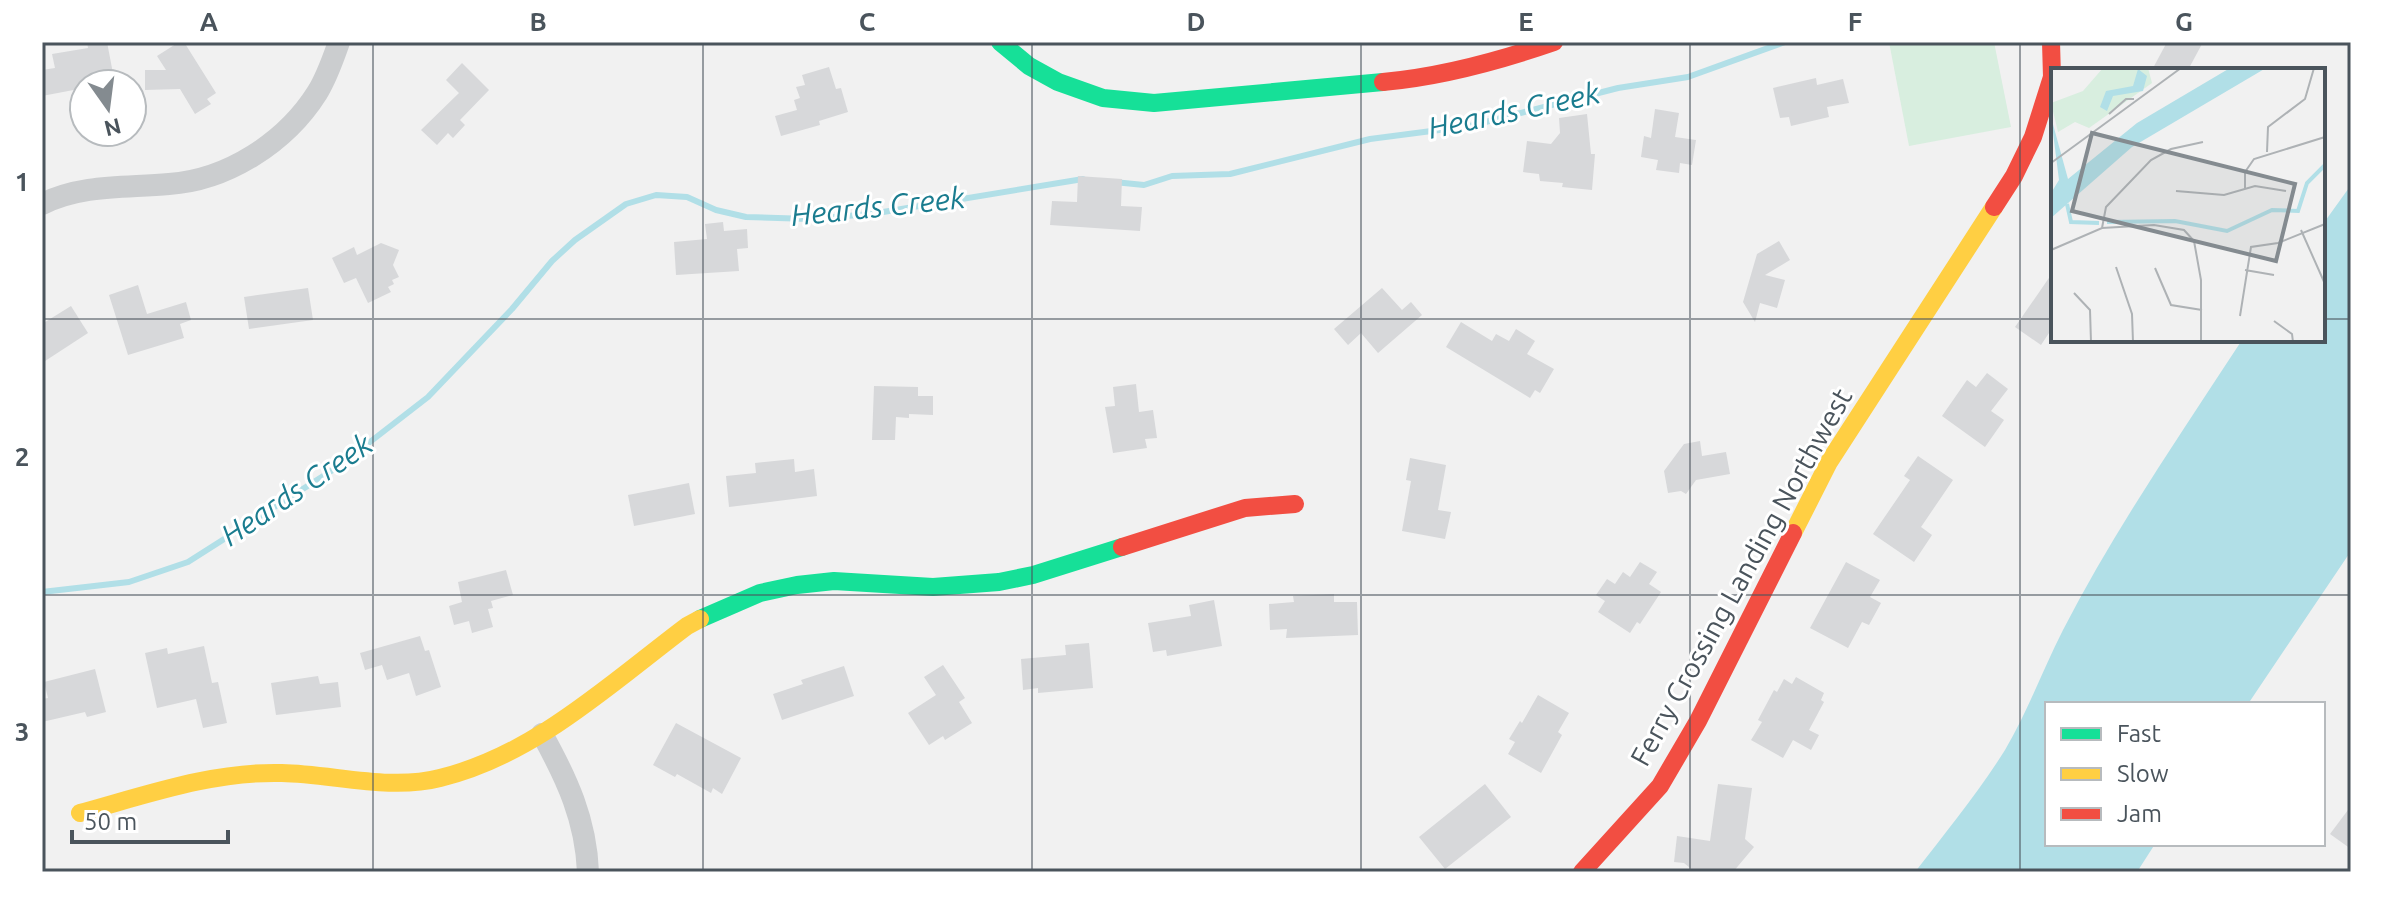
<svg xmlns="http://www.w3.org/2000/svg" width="2393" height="914" viewBox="0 0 2393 914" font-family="Ubuntu,sans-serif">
  <rect width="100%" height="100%" fill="#f1f1f1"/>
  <polygon fill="#d8eedf" points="1889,42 1994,42 2011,127 1909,146"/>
  <path fill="#b1dfe7" d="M2351,185v366l-103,153h-201v140h108l-18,28h-222c31,-40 63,-79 90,-122 23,-39 38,-81 58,-120 52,-101 117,-195 179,-290h81v-116z"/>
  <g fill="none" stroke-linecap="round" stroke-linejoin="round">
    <g stroke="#b1dfe7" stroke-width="6">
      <polyline points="1114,182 1144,185 1172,176 1230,174 1370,139 1470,126 1618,88 1688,77 1785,42"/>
      <polyline points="42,592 129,582 188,562 339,466 428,397 512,309 552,261 575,240 626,204 656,195 687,197 716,210 746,217 809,219 871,214 1083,179"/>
    </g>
  </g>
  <g fill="#d7d8da">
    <polygon points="87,42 107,42 115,84 84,84 84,88 42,96 42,70 55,68 52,54 88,48"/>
    <polygon points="179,42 184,42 216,93 207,99 211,104 195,114 180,89 145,90 145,70 166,70 157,56"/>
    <polygon points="2167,42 2203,42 2188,70 2152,70"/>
    <polygon points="462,63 489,90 460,120 465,125 453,138 448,133 437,145 421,130 459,93 446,80"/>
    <polygon points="829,67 836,89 841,88 848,112 819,121 820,125 781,136 775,116 797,110 794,100 800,98 796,87 805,85 802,75"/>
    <polygon points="1816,78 1817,85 1843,79 1849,103 1827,107 1829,117 1791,126 1789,117 1780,118 1773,88"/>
    <polygon points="1655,109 1679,113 1675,137 1696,140 1692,165 1680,163 1679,173 1656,170 1658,160 1641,157 1644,136 1651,138"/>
    <polygon points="1587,114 1591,154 1595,154 1592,190 1562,187 1563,183 1540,181 1539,174 1523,172 1527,141 1551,144 1560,133 1559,118"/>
    <polygon points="1078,176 1122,179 1121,206 1142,207 1140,231 1050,225 1052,201 1077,202"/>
    <polygon points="723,222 724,231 747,229 748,248 737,249 739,271 676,275 674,242 707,239 705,224"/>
    <polygon points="1779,241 1790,260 1765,275 1785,280 1777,308 1760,303 1755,322 1743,302 1757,254"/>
    <polygon points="381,243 399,250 393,265 399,277 392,280 394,284 388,287 391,292 368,303 356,278 344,283 332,258 354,247 357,255"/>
    <polygon points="2053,272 2053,327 2041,345 2015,327"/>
    <polygon points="138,285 147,314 186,302 191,320 180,324 184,338 128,355 109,295"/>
    <polygon points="308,288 313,320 249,329 244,297"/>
    <polygon points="1382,288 1402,310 1411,302 1422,315 1378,353 1361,333 1348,345 1334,329"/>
    <polygon points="71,306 88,333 42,363 42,324"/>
    <polygon points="1461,322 1492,341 1496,334 1509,341 1516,329 1535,341 1527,354 1554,369 1540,393 1535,390 1530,398 1446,347"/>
    <polygon points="1987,373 2008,389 1991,411 2004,420 1985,447 1942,416 1967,380 1976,387"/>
    <polygon points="1136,384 1139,412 1153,410 1157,438 1145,439 1147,448 1113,453 1105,407 1115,406 1113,387"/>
    <polygon points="874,386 918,387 918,396 933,396 933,415 909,414 909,418 896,417 895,440 872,440"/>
    <polygon points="1700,441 1702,456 1726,452 1730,474 1696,480 1686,494 1681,491 1668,493 1664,471 1684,444"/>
    <polygon points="1918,456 1953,480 1921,527 1932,535 1914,562 1873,534 1910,480 1904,476"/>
    <polygon points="1410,458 1446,465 1438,510 1451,512 1445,539 1402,531 1411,481 1406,480"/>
    <polygon points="794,459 795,472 814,469 817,496 729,507 726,476 756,473 755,463"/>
    <polygon points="689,483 695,514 634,526 628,495"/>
    <polygon points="1640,562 1657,572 1649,584 1661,592 1640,624 1637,622 1630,633 1598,612 1605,601 1596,595 1607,579 1615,584 1623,572 1630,577"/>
    <polygon points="1846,562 1880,580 1870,597 1881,603 1869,625 1862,622 1848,648 1810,628"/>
    <polygon points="506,570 513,595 491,601 493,608 488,609 493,627 472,633 469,621 454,625 449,606 462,602 458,582"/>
    <polygon points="1334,594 1334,602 1357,602 1358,635 1286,638 1287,629 1270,630 1269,604 1294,602 1293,596"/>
    <polygon points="1214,600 1222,646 1167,656 1166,650 1153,652 1148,623 1191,616 1189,605"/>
    <polygon points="420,636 425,651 429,650 441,687 416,696 409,673 387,680 382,665 365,670 360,653"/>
    <polygon points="1089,643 1093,688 1038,693 1038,688 1023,690 1021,659 1066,655 1065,645"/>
    <polygon points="204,646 212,683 218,682 227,723 203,728 196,699 157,708 145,653 167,648 168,654"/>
    <polygon points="943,665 965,698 959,702 972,723 945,740 943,736 929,745 908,713 936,695 924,677"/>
    <polygon points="844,666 854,696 782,720 773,694 803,684 801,680"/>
    <polygon points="95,669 106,712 87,717 85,712 42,722 42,699 48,698 44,682"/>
    <polygon points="318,676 320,684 338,682 341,707 276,715 271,683"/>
    <polygon points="1796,677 1824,693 1821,700 1824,702 1809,730 1819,735 1811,750 1793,740 1783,758 1751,740 1762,722 1758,720 1774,690 1777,692 1784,679 1792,684"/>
    <polygon points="1538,695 1569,713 1558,732 1562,735 1541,773 1508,754 1515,742 1509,739 1520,721 1522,723"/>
    <polygon points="676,723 741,758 722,794 713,788 711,793 677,774 675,777 653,765"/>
    <polygon points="1485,784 1511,817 1445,869 1419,837"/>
    <polygon points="1718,784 1752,788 1745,839 1754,847 1733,872 1695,872 1684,863 1674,862 1677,836 1710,841"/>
    <polygon points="2351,806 2351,849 2330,834"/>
  </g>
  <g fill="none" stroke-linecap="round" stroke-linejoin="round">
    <g stroke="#cbcdcf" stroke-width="22">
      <path d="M42,204c41,-20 83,-16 127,-20 59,-4 117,-42 148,-91 10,-16 16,-34 22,-51"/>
      <path d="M542,734c25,45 44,86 46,138"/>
    </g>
    <g stroke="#16e098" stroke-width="18">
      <polyline points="1000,42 1029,66 1058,82 1103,98 1154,103 1383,82"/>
      <polyline points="700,619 760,593 797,585 834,581 933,587 999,582 1033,575 1122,547"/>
    </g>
    <g stroke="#ffcf43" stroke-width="18">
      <polyline points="1793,533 1829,462 1994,207"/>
      <path d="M80,813c66,-18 133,-42 202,-40 51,1 108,18 158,5 95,-23 171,-95 247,-152l13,-7"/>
    </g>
    <g stroke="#f24e42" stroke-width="18">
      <path d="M1383,82c57,-5 116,-21 171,-40"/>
      <polyline points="1994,207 2014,176 2033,137 2052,77 2051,42"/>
      <polyline points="1122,547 1245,508 1295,504"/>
      <polyline points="1582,872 1660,786 1698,721 1793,533"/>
    </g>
  </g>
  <path fill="none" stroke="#4a545c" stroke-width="2" stroke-opacity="0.55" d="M373,42v830M703,42v830M1032,42v830M1361,42v830M1690,42v830M2020,42v830M42,319h2011M2323,319h28M42,595h2309"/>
  <g text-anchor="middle" stroke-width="6" stroke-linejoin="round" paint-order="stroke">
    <g font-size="28" fill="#4a545c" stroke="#fff">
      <text transform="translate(1741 577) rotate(-61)" y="10">Ferry Crossing Landing Northwest</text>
    </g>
    <g font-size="30" font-style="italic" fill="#1a7c8f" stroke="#fff">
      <text transform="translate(1514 111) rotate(-12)" y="10">Heards Creek</text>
      <text transform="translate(878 207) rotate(-6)" y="10">Heards Creek</text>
      <text transform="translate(297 490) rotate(-34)" y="10">Heards Creek</text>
    </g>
  </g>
  <g transform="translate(2051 68)">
    <rect width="274" height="274" fill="#f1f1f1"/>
    <path d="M52,0h45l4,15 -63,45 -14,-6 -17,10 -7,-29 32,-12z" fill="#d8eedf"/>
    <path d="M179,0h36l-134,79 -81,71v-25l8,-13 -8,-63 17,62 69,-56zM87,1l9,7 -4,15 -30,5 -6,15 -7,-4 6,-16 27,-5z" fill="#b1dfe7"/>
    <path fill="none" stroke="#b1dfe7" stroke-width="4" d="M16,136l4,18 28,1M56,154l68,-1 52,10 45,-21 26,1 9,-28 18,-18"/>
    <path fill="none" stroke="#aeb2b5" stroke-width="2" d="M58,46l17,-15h8M216,84l1,-25 37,-28 9,-31M0,95l130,-95M194,120v-16l9,-13 71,-22M125,123l48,4 31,-9 31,5M51,160l4,-21 45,-47 20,-11 32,-7M250,162l24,54M0,182l51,-22 52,-3 30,5 10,11 7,39v62M65,199l16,47 1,28M104,200l16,37 31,5M194,202l29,5M23,225l16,17 1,32M189,248l11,-69 27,-4 47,-19M223,253l18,13 1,8"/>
    <path fill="#848b90" fill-opacity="0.15" stroke="#848b90" stroke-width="4" d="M41,65l203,51 -19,77 -204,-50z"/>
    <rect width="274" height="274" fill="none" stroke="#4a545c" stroke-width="4"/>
  </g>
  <rect width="2393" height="914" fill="none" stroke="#ffffff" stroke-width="88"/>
  <rect x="2045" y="702" width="280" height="144" fill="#ffffff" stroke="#b7bbbe" stroke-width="2"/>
  <rect x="2061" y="728" width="40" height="12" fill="#16e098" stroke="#b7bbbe" stroke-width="2"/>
  <text x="2117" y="742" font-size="24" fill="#4a545c">Fast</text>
  <rect x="2061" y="768" width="40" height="12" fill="#ffcf43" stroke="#b7bbbe" stroke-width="2"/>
  <text x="2117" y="782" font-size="24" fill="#4a545c">Slow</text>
  <rect x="2061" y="808" width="40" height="12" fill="#f24e42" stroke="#b7bbbe" stroke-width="2"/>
  <text x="2117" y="822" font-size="24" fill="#4a545c">Jam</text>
  <g transform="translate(108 108) rotate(166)"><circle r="38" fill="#ffffff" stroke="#b7bbbe" stroke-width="2"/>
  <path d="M0-6L14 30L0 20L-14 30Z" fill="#848b90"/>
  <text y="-12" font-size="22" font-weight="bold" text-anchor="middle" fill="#4a545c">N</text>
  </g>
  <path d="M72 830v12h156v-12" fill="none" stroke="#4a545c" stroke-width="4"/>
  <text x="84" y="830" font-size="24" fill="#4a545c" stroke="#ffffff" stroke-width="6" paint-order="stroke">50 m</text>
  <rect x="44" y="44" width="2305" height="826" fill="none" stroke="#4a545c" stroke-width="3"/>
  <g font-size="26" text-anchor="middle" font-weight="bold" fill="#4a545c">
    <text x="209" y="31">A</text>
    <text x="538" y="31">B</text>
    <text x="867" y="31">C</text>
    <text x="1196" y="31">D</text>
    <text x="1526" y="31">E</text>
    <text x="1855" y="31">F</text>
    <text x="2184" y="31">G</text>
    <text x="22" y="191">1</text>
    <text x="22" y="466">2</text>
    <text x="22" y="741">3</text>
  </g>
</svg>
